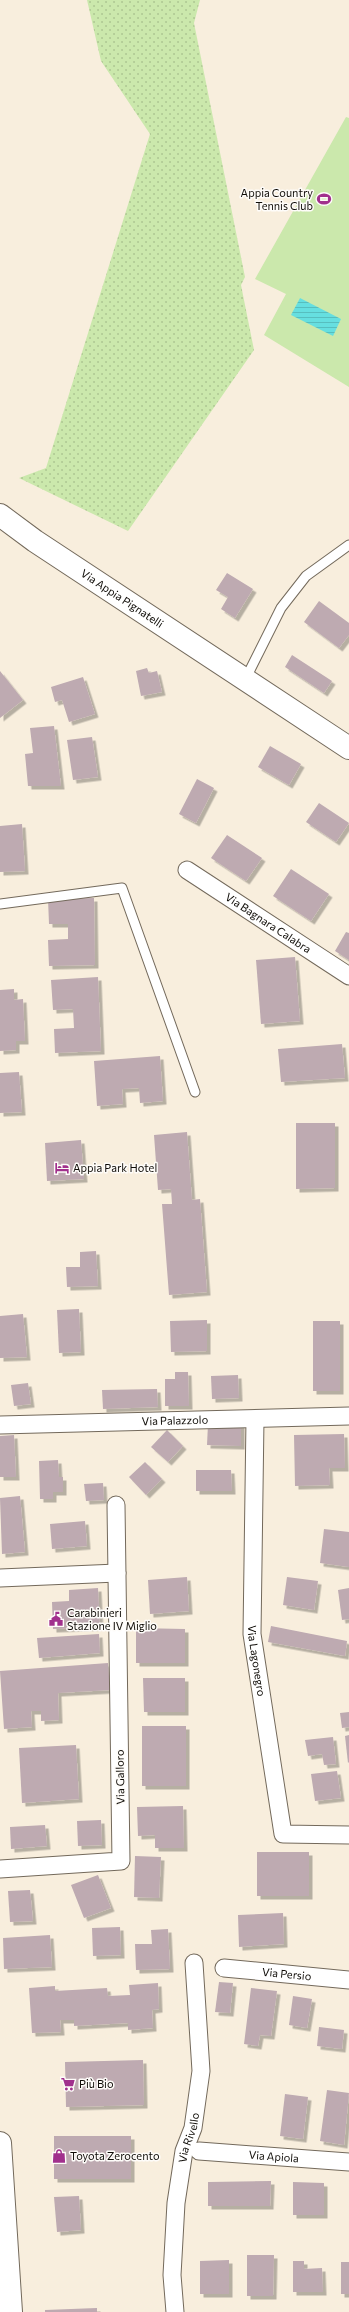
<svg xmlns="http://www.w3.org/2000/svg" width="349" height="2312" viewBox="0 0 349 2312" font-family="Commissioner,sans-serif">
  <defs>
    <pattern id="grass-dots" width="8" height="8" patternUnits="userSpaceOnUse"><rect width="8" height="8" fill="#cbe8ac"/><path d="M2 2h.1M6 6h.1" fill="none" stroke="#adc692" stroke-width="1.8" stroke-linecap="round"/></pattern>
    <pattern id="water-rules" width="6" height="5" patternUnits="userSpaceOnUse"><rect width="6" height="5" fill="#66dfe0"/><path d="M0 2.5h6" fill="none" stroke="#57bebf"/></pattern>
    <filter id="shadow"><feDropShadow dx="3.5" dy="3.5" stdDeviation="0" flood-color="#0004"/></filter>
  </defs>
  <rect width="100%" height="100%" fill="#f8eedd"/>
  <polygon fill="url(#grass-dots)" points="87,0 200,0 194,23 245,277 241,285 254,350 128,531 19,478 46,468 150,134 101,61"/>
  <polygon fill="#cbe8ac" points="346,117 349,118 349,387 264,335 286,294 255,279"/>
  <polygon fill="url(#water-rules)" points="300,298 341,319 333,336 291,315"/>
  <g fill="#beaab1" filter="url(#shadow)">
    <polygon points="227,573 253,589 235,618 221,609 228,597 216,590"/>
    <polygon points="319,601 349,623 349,635 339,648 304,622"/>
    <polygon points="292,655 332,681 324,693 285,667"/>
    <polygon points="147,668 149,673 157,671 162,692 141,696 136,671"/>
    <polygon points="0,671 23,700 0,718"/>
    <polygon points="83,677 95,714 69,722 62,700 55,702 51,687"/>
    <polygon points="54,726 61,786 28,786 25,754 33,753 30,728"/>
    <polygon points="92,737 98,777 73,780 67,740"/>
    <polygon points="270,746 301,764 289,785 258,767"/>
    <polygon points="197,779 214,788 196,823 179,814"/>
    <polygon points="319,803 349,823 336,842 306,822"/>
    <polygon points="22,824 25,871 0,872 0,826"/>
    <polygon points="227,835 262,858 246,881 211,858"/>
    <polygon points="291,869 329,894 311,921 273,896"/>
    <polygon points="94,898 95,965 49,966 48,940 68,939 68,924 49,924 48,899"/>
    <polygon points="346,932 349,933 349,960 335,951"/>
    <polygon points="295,957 300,1021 261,1024 256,960"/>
    <polygon points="98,977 101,1051 55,1053 54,1029 74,1028 73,1009 53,1010 51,980"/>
    <polygon points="14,989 14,1000 23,999 25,1041 16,1041 16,1050 0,1051 0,990"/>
    <polygon points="342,1044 345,1078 281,1082 278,1049"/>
    <polygon points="160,1056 163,1101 140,1103 139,1088 122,1089 123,1104 97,1106 94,1061"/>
    <polygon points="19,1072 22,1112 0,1113 0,1073"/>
    <polygon points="296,1123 335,1123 335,1188 296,1189"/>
    <polygon points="187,1132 192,1200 200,1199 207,1292 169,1295 162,1204 172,1204 171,1189 158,1190 154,1135"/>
    <polygon points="81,1140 84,1179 47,1181 45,1143"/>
    <polygon points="96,1251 98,1286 67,1287 66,1267 80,1267 80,1252"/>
    <polygon points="79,1309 81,1352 59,1353 57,1310"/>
    <polygon points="23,1314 27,1357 0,1358 0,1316"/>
    <polygon points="207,1320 207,1351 171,1352 170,1321"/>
    <rect x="313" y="1321" width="27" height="70"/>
    <polygon points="175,1372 188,1372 189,1406 165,1406 165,1379 175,1379"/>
    <polygon points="238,1375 239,1398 212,1399 211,1376"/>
    <polygon points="28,1383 31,1404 14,1406 11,1385"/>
    <polygon points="157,1389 158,1407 103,1409 102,1390"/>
    <polygon points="208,1424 241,1424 241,1446 207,1445"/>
    <polygon points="167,1430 183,1446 168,1462 151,1447"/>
    <polygon points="344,1434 345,1468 329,1468 330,1485 295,1486 294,1435"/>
    <polygon points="14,1435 16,1477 0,1477 0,1436"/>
    <polygon points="58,1460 59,1477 63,1477 63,1492 53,1492 53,1499 40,1499 39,1461"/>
    <polygon points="145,1462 162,1479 146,1495 129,1477"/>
    <polygon points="196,1470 231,1470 232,1491 196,1491"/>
    <polygon points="103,1483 104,1500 86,1501 84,1484"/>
    <polygon points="20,1496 25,1552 2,1554 0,1498"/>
    <polygon points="85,1521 87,1546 52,1549 50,1524"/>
    <polygon points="324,1529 349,1532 349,1567 320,1563"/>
    <polygon points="187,1577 189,1611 150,1614 148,1580"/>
    <polygon points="287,1577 318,1581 314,1610 283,1605"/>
    <polygon points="98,1588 100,1627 53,1629 52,1602 69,1601 69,1590"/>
    <polygon points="349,1588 349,1619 342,1620 338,1590"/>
    <polygon points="271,1626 347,1641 345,1656 268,1642"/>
    <polygon points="136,1628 185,1629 185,1663 136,1663"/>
    <polygon points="99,1634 100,1653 39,1658 37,1638"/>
    <polygon points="108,1663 110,1690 58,1693 59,1720 41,1721 41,1711 31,1711 32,1727 4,1729 0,1671"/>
    <polygon points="143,1678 185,1678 185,1712 144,1712"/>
    <polygon points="349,1712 349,1727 342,1728 340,1713"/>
    <rect x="142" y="1726" width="44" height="60"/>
    <polygon points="349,1735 349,1762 348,1763 345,1736"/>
    <polygon points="333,1737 336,1764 324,1765 322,1754 308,1756 305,1740"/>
    <polygon points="76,1745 79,1799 22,1803 19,1748"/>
    <polygon points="337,1771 341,1798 315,1801 311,1774"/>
    <polygon points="183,1806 184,1848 155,1848 155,1835 138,1836 137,1807"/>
    <polygon points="101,1820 102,1845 78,1846 77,1821"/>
    <polygon points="45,1825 47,1846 11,1849 10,1827"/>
    <rect x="257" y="1852" width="52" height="44"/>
    <polygon points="135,1856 161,1857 159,1898 134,1897"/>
    <polygon points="98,1875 111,1908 84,1918 71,1885"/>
    <polygon points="30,1890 33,1921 10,1922 8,1891"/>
    <polygon points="283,1913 284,1944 239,1947 238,1915"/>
    <polygon points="120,1927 121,1955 93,1956 92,1928"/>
    <polygon points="168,1929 170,1969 136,1970 135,1944 152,1944 151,1930"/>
    <polygon points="50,1935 52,1967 4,1969 3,1938"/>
    <polygon points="219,1982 233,1983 230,2013 215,2012"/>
    <polygon points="158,1983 159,2009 152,2010 153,2028 128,2030 128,2023 74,2026 74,2020 60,2020 61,2032 32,2033 29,1988 55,1986 55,1991 107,1988 108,1996 130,1995 129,1985"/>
    <polygon points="251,1988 277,1991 271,2036 260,2035 258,2046 244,2044"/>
    <polygon points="293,1996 312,1999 307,2028 289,2025"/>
    <polygon points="319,2027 344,2030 342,2049 317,2046"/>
    <polygon points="143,2060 144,2105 66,2107 65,2062"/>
    <polygon points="327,2090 349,2093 344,2145 320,2141"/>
    <polygon points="285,2094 308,2097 303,2139 280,2136"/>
    <rect x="54" y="2136" width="77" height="43"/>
    <polygon points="271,2181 270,2206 208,2206 208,2182"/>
    <polygon points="293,2182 324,2183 324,2215 293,2215"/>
    <polygon points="79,2196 81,2230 57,2232 54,2197"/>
    <polygon points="247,2255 274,2255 273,2296 247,2296"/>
    <polygon points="229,2260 229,2294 200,2294 200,2261"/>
    <polygon points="293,2261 304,2261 304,2269 322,2268 323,2292 293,2292"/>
    <rect x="341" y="2262" width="8" height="32"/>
    <polygon points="97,2308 97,2312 45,2312 45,2310"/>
  </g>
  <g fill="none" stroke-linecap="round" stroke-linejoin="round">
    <defs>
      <g id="lane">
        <polyline points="245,680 281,608 306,576 349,545"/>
        <polyline points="0,904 122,888 195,1092"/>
      </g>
      <g id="street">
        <path id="s1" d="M187,870l162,106"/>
        <path id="s2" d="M255,1419l-3,215 31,200 66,1"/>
        <path id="s3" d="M0,1425l349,-9"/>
        <polyline points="0,1578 117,1573"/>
        <polyline points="0,1869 121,1861 116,1505"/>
        <path id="s4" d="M224,1968l125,12"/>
        <path id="s5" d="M199,2151l150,11"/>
        <path id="s6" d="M175,2312l-3,-37 4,-72 8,-52 9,-23 8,-57 -7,-108"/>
      </g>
      <g id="secondary">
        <path id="s7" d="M0,515l35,26 314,207"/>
      </g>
      <polyline id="primary" points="0,2143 11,2312"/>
    </defs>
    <use href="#lane" stroke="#73695b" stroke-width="11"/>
    <use href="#street" stroke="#73695b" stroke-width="19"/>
    <use href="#secondary" stroke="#73695b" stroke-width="24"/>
    <use href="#primary" stroke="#73695b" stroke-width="24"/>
    <use href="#lane" stroke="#fff" stroke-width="9"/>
    <use href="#street" stroke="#fff" stroke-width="17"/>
    <use href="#secondary" stroke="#fff" stroke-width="22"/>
    <use href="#primary" stroke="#fff" stroke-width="22"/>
  </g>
  <defs>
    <symbol id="stadium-bare" viewBox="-9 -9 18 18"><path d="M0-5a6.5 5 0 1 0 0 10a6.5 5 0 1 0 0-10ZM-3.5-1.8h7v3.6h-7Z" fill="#a1308d" stroke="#fefcf9" stroke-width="2.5" paint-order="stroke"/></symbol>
    <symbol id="hotel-bare" viewBox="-9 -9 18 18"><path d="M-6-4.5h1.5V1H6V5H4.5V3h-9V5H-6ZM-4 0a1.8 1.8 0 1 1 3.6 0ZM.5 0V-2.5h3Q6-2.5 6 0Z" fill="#a1308d" stroke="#fefcf9" stroke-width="2.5" paint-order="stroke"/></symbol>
    <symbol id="civic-bare" viewBox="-9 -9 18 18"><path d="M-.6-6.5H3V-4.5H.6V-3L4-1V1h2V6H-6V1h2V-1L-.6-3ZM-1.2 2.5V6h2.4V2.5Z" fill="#a1308d" stroke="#fefcf9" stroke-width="2.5" paint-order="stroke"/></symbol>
    <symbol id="supermarket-bare" viewBox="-9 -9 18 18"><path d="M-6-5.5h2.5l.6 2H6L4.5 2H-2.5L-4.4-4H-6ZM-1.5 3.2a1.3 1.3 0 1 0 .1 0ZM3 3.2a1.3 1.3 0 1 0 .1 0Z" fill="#a1308d" stroke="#fefcf9" stroke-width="2.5" paint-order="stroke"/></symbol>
    <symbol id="shop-bare" viewBox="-9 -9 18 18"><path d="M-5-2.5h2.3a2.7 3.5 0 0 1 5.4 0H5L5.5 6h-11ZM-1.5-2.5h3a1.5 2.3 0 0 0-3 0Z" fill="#a1308d" stroke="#fefcf9" stroke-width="2.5" paint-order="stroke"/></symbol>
  </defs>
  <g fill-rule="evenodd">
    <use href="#stadium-bare" x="314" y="189" width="20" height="20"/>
    <use href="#hotel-bare" x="52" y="1158" width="20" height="20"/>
    <use href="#civic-bare" x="46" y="1609" width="20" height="20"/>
    <use href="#supermarket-bare" x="58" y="2074" width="20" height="20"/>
    <use href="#shop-bare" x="49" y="2146" width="20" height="20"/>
  </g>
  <g text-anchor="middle" stroke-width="3" stroke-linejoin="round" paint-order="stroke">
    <g font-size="11" fill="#0e0b06" stroke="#fefcf9" text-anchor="start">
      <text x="313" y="197" text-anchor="end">Appia Country<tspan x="313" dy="13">Tennis Club</tspan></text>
      <text x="73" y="1172">Appia Park Hotel</text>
      <text x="67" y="1617">Carabinieri<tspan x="67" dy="13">Stazione IV Miglio</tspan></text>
      <text x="79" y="2088">Più Bio</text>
      <text x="70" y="2160">Toyota Zerocento</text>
    </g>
    <g font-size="11" fill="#0e0b06" stroke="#fefcf9">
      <text dy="4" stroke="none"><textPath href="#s7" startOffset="148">Via Appia Pignatelli</textPath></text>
      <text dy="4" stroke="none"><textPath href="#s1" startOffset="97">Via Bagnara Calabra</textPath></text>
      <text dy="4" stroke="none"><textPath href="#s3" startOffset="175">Via Palazzolo</textPath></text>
      <text dy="4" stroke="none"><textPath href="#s2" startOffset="242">Via Lagonegro</textPath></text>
      <text transform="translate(120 1777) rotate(-91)" y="4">Via Galloro</text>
      <text dy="4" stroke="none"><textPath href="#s4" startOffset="63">Via Persio</textPath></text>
      <text dy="4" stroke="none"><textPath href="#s6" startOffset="176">Via Rivello</textPath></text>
      <text dy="4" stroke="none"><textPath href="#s5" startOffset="75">Via Apiola</textPath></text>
    </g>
  </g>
</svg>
